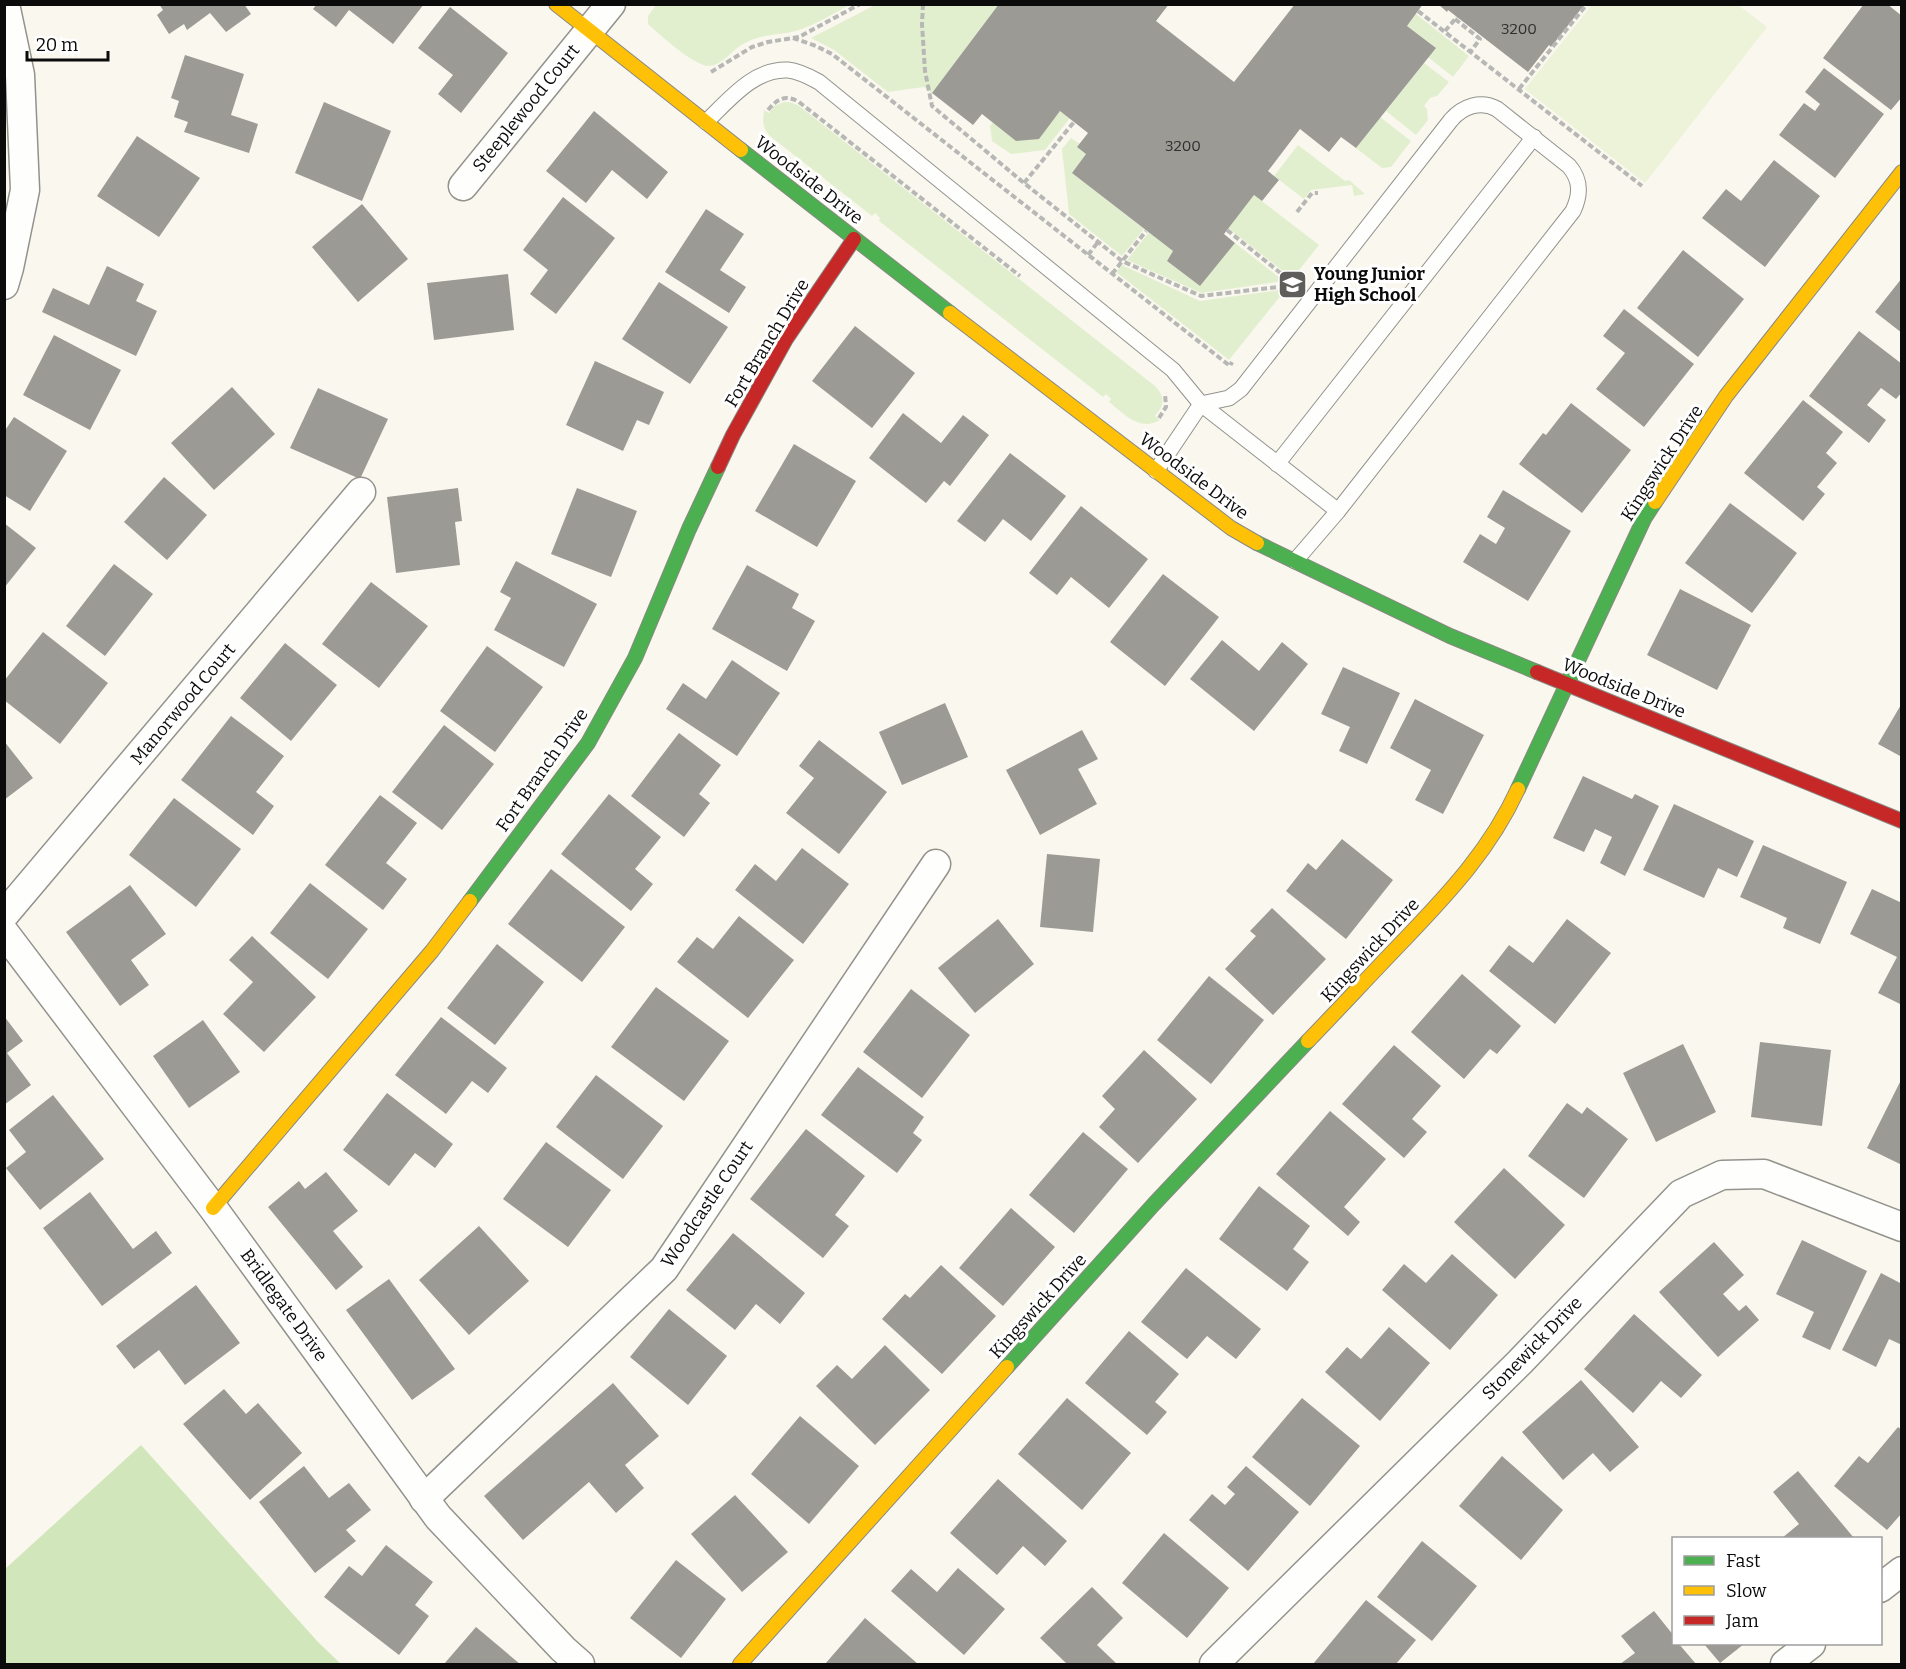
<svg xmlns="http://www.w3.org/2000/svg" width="1906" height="1669" viewBox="0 0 1906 1669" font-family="Bitter,serif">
  <rect width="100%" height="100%" fill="#faf8ee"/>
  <g fill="#e2efcf">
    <path d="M656,5v-1l193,1c-16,9 -34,20 -53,26 -20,5 -33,2 -53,13 -11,6 -21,22 -35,22 -15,-1 -48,-31 -60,-42v-8z"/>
    <polygon points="875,5 999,5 932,93 924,87 888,92 834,50 811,38"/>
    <polygon points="1416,14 1469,56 1453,77 1428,57 1435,47 1407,26"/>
    <polygon points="1424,63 1449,82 1437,96 1430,98 1424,106 1427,109 1428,120 1416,135 1386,111"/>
    <path d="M784,102h5l9,3 357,281c10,10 10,19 0,30l5,4c-20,12 -36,-6 -51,-18l2,-3 -5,-5 -3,3 -224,-176 1,-3 -5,-5 -3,3 -101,-79c-8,-8 -9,-15 -7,-26v-1l5,3 5,-7z"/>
    <polygon points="1060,111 1070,118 1045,150 1011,154 992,141 990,126 993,122 1038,139"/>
    <polygon points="1380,117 1411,141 1391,167 1382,168 1356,148"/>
    <polygon points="1071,138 1080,144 1077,147 1086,154 1072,173 1144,229 1122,256 1069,214 1062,149"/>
    <polygon points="1298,145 1345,181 1349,180 1365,194 1354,196 1352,185 1311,190 1304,199 1274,176"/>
    <polygon points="1254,195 1319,245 1296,274 1289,276 1228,228"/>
    <polygon points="1149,232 1173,251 1167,261 1200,286 1235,243 1284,281 1201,293 1127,260"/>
    <polygon points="1122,265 1200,301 1286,289 1229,360 1116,272"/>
  </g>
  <polygon fill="#d2e6bc" points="141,1445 318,1642 341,1664 5,1664 5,1569"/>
  <polygon fill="#ecf3d8" points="1592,5 1738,5 1767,27 1645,183 1525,89"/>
  <g fill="#9c9a95">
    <polygon points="159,4 244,4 251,14 226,32 210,13 187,30 184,24 169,34 157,15 163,10"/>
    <polygon points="317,4 424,4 393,44 349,10 336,27 313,9"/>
    <polygon points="999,4 1169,4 1156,21 1234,82 1295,4 1423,4 1407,26 1436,48 1356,148 1341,137 1329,152 1300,129 1268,171 1279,180 1262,201 1254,195 1224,234 1235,243 1200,286 1167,261 1173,251 1072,173 1086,154 1077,147 1088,133 1060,111 1039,139 1016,141 982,114 973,125 932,93"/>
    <polygon points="1438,4 1585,4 1551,47 1549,45 1528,72 1448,10 1447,12"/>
    <polygon points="1864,4 1887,4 1902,16 1902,97 1891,110 1823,58"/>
    <polygon points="450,7 508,53 461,113 438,94 453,75 418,48"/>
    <polygon points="185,55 244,74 231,115 258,124 249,153 184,132 188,122 174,117 179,101 171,98"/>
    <polygon points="1824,68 1884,114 1835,178 1779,135 1804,103 1815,111 1820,104 1805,92"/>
    <polygon points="324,102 391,131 362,201 295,173"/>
    <polygon points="594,111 668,172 647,199 612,170 586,203 546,171"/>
    <polygon points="137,136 200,178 159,237 97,196"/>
    <polygon points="1774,160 1820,196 1765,267 1702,218 1726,189 1741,201"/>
    <polygon points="563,197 615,238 556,314 530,294 548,270 523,250"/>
    <polygon points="362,204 408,259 358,302 312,247"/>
    <polygon points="706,209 744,234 720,270 746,287 729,313 665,272"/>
    <polygon points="1683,250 1744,299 1698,357 1637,308"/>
    <polygon points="107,266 144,284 136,301 157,311 136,356 42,312 53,288 89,305"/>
    <polygon points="508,274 514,330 434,340 427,283"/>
    <polygon points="1902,278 1902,333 1875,312"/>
    <polygon points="659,282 728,327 690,384 622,339"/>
    <polygon points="1624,309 1694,364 1644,427 1596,389 1625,353 1603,336"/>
    <polygon points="855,326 915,373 872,428 812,381"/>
    <polygon points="1859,331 1902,364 1902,392 1896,399 1881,388 1867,405 1886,420 1869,443 1809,396"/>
    <polygon points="54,335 121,370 90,430 23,395"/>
    <polygon points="595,361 664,392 649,425 637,420 623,451 566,425"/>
    <polygon points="232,387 275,434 214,490 171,443"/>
    <polygon points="318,388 388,419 360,479 290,448"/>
    <polygon points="1803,400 1843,432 1826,453 1837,463 1817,487 1825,494 1803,521 1744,473"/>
    <polygon points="1571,403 1631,450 1582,513 1519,464 1543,433 1546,435"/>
    <polygon points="903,413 941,443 963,415 989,435 950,486 944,481 926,503 869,458"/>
    <polygon points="14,417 67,451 30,511 4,495 4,432"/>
    <polygon points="794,444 856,481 817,547 755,511"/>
    <polygon points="1010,453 1066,496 1031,541 1003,519 985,542 957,521"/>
    <polygon points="164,477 207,515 167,560 124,522"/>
    <polygon points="458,488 462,521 455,522 460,565 396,573 387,497"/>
    <polygon points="577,488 637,511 611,577 551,554"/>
    <polygon points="1503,490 1571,531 1528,601 1463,562 1480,534 1496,544 1505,528 1487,517"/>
    <polygon points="1730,503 1797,553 1752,613 1685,563"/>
    <polygon points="1081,506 1148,559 1109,608 1071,577 1057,595 1029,573"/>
    <polygon points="4,523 36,548 4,588"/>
    <polygon points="516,561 597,604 564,667 494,630 511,598 500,592"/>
    <polygon points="114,564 153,594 105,656 66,626"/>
    <polygon points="747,565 799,594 792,608 815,621 787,671 712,629"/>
    <polygon points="1163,574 1219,617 1165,686 1110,642"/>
    <polygon points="371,582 428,626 379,688 322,644"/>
    <polygon points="1680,589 1751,625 1717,690 1647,655"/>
    <polygon points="43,632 108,683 60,744 4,700 4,681"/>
    <polygon points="1222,640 1259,671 1282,642 1308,664 1254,731 1190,679"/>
    <polygon points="285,643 337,685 291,741 240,698"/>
    <polygon points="487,646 543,687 495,752 440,711"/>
    <polygon points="732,660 780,693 737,756 666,709 683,683 706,699"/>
    <polygon points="1343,667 1400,693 1367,764 1339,751 1350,727 1321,714"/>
    <polygon points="1415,699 1484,735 1443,814 1415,800 1431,770 1390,748"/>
    <polygon points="945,703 968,757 902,785 879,732"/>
    <polygon points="1902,703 1902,757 1878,744"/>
    <polygon points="231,716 284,756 256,792 274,806 253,835 181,780"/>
    <polygon points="444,725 494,764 442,830 392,792"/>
    <polygon points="1082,730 1098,759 1078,769 1097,804 1040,835 1006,770"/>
    <polygon points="679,733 721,765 699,794 710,803 684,837 631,796"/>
    <polygon points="819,740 887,792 839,854 786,813 814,778 799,766"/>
    <polygon points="4,741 33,778 4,800"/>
    <polygon points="1583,776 1632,799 1635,794 1659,806 1625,876 1600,863 1612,837 1595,829 1584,852 1553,838"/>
    <polygon points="609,794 661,837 635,869 653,884 631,911 561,854"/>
    <polygon points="380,795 417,823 386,863 407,879 383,910 325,865"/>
    <polygon points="174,798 241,849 196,907 129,855"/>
    <polygon points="1674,804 1754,841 1737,877 1718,868 1704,898 1643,870"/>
    <polygon points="1342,839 1393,880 1346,939 1286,891 1308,863 1316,870"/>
    <polygon points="1763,845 1847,882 1820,944 1783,928 1787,918 1740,897"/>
    <polygon points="802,848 849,884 803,944 735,890 755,864 776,881"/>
    <polygon points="1047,854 1100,859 1093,932 1040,927"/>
    <polygon points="551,869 625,927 582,982 508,924"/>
    <polygon points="310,883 368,929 328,979 270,933"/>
    <polygon points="130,885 166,934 131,960 149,985 120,1006 66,932"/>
    <polygon points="1872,889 1902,903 1902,1005 1878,993 1897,957 1850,934"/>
    <polygon points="1272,908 1326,959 1273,1015 1225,969 1256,936 1250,931"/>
    <polygon points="739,916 794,960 748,1018 677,962 697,937 713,949"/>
    <polygon points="998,919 1034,964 975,1013 938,968"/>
    <polygon points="1567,919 1611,953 1555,1024 1489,971 1509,945 1533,963"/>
    <polygon points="252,936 316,997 264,1052 223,1014 253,982 229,960"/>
    <polygon points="497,944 544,982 495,1045 447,1008"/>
    <polygon points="1462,974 1521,1026 1497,1054 1490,1049 1464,1079 1411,1032"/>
    <polygon points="1209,976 1264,1020 1211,1084 1157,1040"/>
    <polygon points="656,987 729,1041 684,1101 611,1047"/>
    <polygon points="911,989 970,1035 922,1098 863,1052"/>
    <polygon points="4,1016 23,1041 7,1053 31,1085 4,1105"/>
    <polygon points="441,1017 507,1068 488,1093 472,1081 446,1114 395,1075"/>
    <polygon points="203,1020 240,1072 189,1108 153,1056"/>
    <polygon points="1760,1042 1831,1050 1822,1126 1751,1117"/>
    <polygon points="1683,1044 1716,1112 1656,1142 1623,1073"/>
    <polygon points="1394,1045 1441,1086 1412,1119 1427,1132 1404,1158 1342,1104"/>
    <polygon points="1144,1050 1197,1099 1138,1163 1099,1127 1115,1109 1102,1096"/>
    <polygon points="858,1067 924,1117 913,1133 922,1140 897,1173 821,1115"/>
    <polygon points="596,1075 663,1126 623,1179 556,1127"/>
    <polygon points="1902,1078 1902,1165 1867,1148"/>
    <polygon points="387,1093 453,1144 435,1168 415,1153 389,1186 343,1150"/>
    <polygon points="53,1095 104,1159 40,1210 6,1168 26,1152 9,1130"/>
    <polygon points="1567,1103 1582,1114 1587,1107 1628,1139 1584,1198 1528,1156"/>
    <polygon points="1330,1111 1386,1159 1344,1207 1360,1222 1348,1236 1276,1174"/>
    <polygon points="806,1129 865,1176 835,1215 849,1226 823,1258 750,1199"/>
    <polygon points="1083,1132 1128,1169 1074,1233 1029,1195"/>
    <polygon points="546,1142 611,1190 568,1247 503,1199"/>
    <polygon points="1504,1168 1565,1225 1515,1279 1454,1222"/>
    <polygon points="326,1172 358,1211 333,1231 363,1267 336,1290 268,1207 299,1181 305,1189"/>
    <polygon points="1259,1186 1310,1226 1293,1249 1309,1262 1287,1291 1219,1239"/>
    <polygon points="90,1192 133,1249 156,1231 172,1253 102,1306 43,1228"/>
    <polygon points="1011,1208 1055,1247 1003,1306 959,1268"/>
    <polygon points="479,1226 529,1281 469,1335 419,1280"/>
    <polygon points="733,1233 805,1293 780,1324 756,1304 735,1330 686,1290"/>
    <polygon points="1802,1240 1867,1271 1830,1350 1802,1337 1814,1312 1776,1294"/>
    <polygon points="1714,1242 1744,1275 1723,1294 1739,1311 1746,1305 1759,1320 1718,1357 1659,1292"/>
    <polygon points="1452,1254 1498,1295 1450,1350 1382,1290 1404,1264 1426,1283"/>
    <polygon points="941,1265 996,1316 942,1374 882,1319 905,1294 910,1298"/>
    <polygon points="1186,1268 1261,1329 1236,1359 1207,1336 1187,1359 1141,1322"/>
    <polygon points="1881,1273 1902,1284 1902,1345 1889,1339 1876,1367 1842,1350"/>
    <polygon points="389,1279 455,1369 412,1400 346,1310"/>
    <polygon points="196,1285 240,1343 185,1385 159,1350 134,1369 116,1346"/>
    <polygon points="669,1309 727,1356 688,1405 630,1357"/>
    <polygon points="1634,1314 1702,1375 1681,1398 1661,1381 1633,1413 1584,1369"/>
    <polygon points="1389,1327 1430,1363 1380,1421 1325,1372 1347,1347 1361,1359"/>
    <polygon points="1129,1331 1179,1374 1155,1402 1167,1412 1147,1435 1085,1383"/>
    <polygon points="885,1345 930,1390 875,1445 816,1386 837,1365 852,1379"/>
    <polygon points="1581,1380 1639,1447 1610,1472 1593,1453 1563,1480 1522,1432"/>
    <polygon points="613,1383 659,1436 625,1465 644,1488 616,1513 589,1482 523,1540 484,1496"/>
    <polygon points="224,1389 246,1414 258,1403 302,1453 250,1500 183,1424"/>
    <polygon points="1067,1398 1131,1453 1082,1510 1018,1454"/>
    <polygon points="1302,1398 1360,1446 1310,1506 1252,1457"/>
    <polygon points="800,1416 859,1466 809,1524 751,1474"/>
    <polygon points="1898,1427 1902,1430 1902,1513 1887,1530 1834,1486 1859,1456 1868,1463"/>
    <polygon points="1502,1456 1563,1510 1521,1560 1459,1506"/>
    <polygon points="304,1466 329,1498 349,1483 371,1510 346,1530 356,1541 315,1573 259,1502"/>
    <polygon points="1246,1466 1299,1512 1248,1571 1189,1520 1212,1494 1225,1505 1235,1494 1227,1487"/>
    <polygon points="1798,1471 1854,1538 1782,1538 1799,1524 1773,1492"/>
    <polygon points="998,1479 1067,1541 1045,1566 1023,1546 997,1575 950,1533"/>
    <polygon points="735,1495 788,1552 742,1592 691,1534"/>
    <polygon points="1164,1533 1229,1588 1187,1638 1122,1583"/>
    <polygon points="1422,1541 1477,1586 1432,1641 1377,1597"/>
    <polygon points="386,1545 433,1582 415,1605 429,1616 399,1655 324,1597 349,1566 362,1576"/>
    <polygon points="676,1560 726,1599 681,1658 630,1618"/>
    <polygon points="958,1568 1005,1609 964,1655 891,1591 911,1569 937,1592"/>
    <polygon points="1092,1587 1123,1618 1097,1645 1117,1664 1067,1664 1040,1638"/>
    <polygon points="1366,1600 1416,1640 1396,1664 1313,1664"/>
    <polygon points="1654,1611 1674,1636 1674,1644 1679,1644 1696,1664 1620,1664 1635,1653 1621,1636"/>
    <polygon points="865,1618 918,1664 825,1664"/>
    <polygon points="476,1627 520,1664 444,1664"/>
    <polygon points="1704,1644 1744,1644 1720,1663"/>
  </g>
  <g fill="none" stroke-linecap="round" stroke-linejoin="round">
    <defs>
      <g id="lane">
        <path d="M706,122c22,-21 48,-54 82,-52 11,1 22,7 31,12l354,288 28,34 137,107"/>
        <path d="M1201,404l28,-6 12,-9 210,-269c12,-14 30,-20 46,-11l72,57c12,14 12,28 4,45l-235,300 -43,50"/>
        <polyline points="1277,464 1534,137"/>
        <polyline points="1156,471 1201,404"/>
      </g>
      <g id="street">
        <polyline points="463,186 611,4"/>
        <polyline points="4,285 9,268 25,190 20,75 5,4"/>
        <polyline points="4,915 361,492"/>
        <polyline points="4,932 213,1208 438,1517 563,1649 580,1664"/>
        <polyline points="424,1499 664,1269 936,864"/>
        <polyline points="1880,1588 1902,1571"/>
        <polyline points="1214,1664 1520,1362 1681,1194 1722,1175 1764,1174 1902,1227"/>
        <polyline points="1785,1664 1811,1644"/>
      </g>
      <g id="fast">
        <polyline points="741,150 950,313"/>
        <polyline points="1257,543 1450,636 1537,672"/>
        <polyline points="1518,789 1644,519 1655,502"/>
        <polyline points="470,901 588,743 635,658 689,529 718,467"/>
        <polyline points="1007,1367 1154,1204 1308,1041"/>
      </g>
      <g id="slow">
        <polyline points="556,4 741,150"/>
        <polyline points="950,313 1231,528 1257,543"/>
        <polyline points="1655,502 1726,396 1902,172"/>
        <path d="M1308,1041c33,-34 65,-69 98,-103 44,-46 85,-90 112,-149"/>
        <polyline points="213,1208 432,951 470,901"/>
        <polyline points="740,1664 1007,1367"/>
      </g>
      <g id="jam">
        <polyline points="718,467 733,435 786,339 854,239"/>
        <polyline points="1537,672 1902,821"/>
      </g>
    </defs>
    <use href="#lane" stroke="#93928d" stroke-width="17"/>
    <use href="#street" stroke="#93928d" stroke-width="31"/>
    <use href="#fast" stroke="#898884" stroke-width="16"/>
    <use href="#slow" stroke="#898884" stroke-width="16"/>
    <use href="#jam" stroke="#898884" stroke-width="16"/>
    <g stroke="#b7b7b5" stroke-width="4" stroke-dasharray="6 3" stroke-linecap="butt">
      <polyline points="923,4 922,24 925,71 932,106 1024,183 1122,261 1201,296 1295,285"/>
      <polyline points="1418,11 1642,186"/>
      <polyline points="1455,19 1480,39 1471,51"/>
      <polyline points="1445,31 1457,17"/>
      <polyline points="793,38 816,46 832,54 1230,366 1232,362"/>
      <polyline points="711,72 752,47 768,42 799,37 860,4"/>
      <polyline points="1519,89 1587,4"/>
      <path d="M768,110c9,-11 17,-16 31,-8l221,174"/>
      <polyline points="1024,183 1074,122"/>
      <polyline points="1297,212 1312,193 1318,193"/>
      <polyline points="1227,230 1294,284"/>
      <polyline points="1088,255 1098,242"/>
      <polyline points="1112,274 1146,231"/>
      <polyline points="1159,418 1166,407 1165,393"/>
    </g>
    <use href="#lane" stroke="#fefefc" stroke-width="15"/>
    <use href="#street" stroke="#fefefc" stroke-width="28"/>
    <use href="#fast" stroke="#4caf50" stroke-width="14"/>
    <use href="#slow" stroke="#ffc107" stroke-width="14"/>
    <use href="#jam" stroke="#c62828" stroke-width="14"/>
  </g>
  <defs>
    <symbol id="school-square" viewBox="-11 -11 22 22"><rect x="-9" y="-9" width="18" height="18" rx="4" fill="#5f5e5a" stroke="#fff"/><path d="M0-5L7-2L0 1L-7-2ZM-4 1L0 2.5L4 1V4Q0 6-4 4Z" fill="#fff"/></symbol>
  </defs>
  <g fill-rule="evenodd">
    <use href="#school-square" x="1276" y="268" width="33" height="33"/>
  </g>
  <g text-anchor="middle" stroke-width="6" stroke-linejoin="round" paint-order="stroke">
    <g font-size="15" fill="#2f2f2e">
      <text x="1519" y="34">3200</text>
      <text x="1183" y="151">3200</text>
    </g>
    <g font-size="18" fill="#0b0b0b" stroke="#fff">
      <text transform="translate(526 108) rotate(-51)" y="6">Steeplewood Court</text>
      <text transform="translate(809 180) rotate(38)" y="6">Woodside Drive</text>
      <text transform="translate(767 343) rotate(-59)" y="6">Fort Branch Drive</text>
      <text transform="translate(1662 463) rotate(-57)" y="6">Kingswick Drive</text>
      <text transform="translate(1194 476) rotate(37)" y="6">Woodside Drive</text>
      <text transform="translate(1624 688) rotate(22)" y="6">Woodside Drive</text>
      <text transform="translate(183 704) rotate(-50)" y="6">Manorwood Court</text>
      <text transform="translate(542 770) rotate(-55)" y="6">Fort Branch Drive</text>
      <text transform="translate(1370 950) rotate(-47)" y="6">Kingswick Drive</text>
      <text transform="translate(707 1204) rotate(-56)" y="6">Woodcastle Court</text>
      <text transform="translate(284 1305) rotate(54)" y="6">Bridlegate Drive</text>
      <text transform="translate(1038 1306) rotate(-48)" y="6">Kingswick Drive</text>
      <text transform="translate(1532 1348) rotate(-46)" y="6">Stonewick Drive</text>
    </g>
    <g font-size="18" font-weight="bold" fill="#0b0b0b" stroke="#fff" text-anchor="start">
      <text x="1314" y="280">Young Junior<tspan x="1314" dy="21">High School</tspan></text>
    </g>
  </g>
  <rect width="1906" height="1669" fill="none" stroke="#0b0b0b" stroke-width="12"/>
  <rect x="1672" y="1537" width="210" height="108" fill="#ffffff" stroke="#9d9d9d" stroke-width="1.5"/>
  <rect x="1684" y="1556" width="30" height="9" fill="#4caf50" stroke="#9d9d9d" stroke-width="1.5"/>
  <text x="1726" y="1567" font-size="18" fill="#0b0b0b">Fast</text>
  <rect x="1684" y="1586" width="30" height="9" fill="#ffc107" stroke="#9d9d9d" stroke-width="1.5"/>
  <text x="1726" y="1597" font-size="18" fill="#0b0b0b">Slow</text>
  <rect x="1684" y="1616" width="30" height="9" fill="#c62828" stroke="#9d9d9d" stroke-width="1.5"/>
  <text x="1726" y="1627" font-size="18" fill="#0b0b0b">Jam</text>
  <path d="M27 51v9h81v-9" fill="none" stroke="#0b0b0b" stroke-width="3"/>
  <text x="36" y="51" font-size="18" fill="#0b0b0b" stroke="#ffffff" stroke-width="4.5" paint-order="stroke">20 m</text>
</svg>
